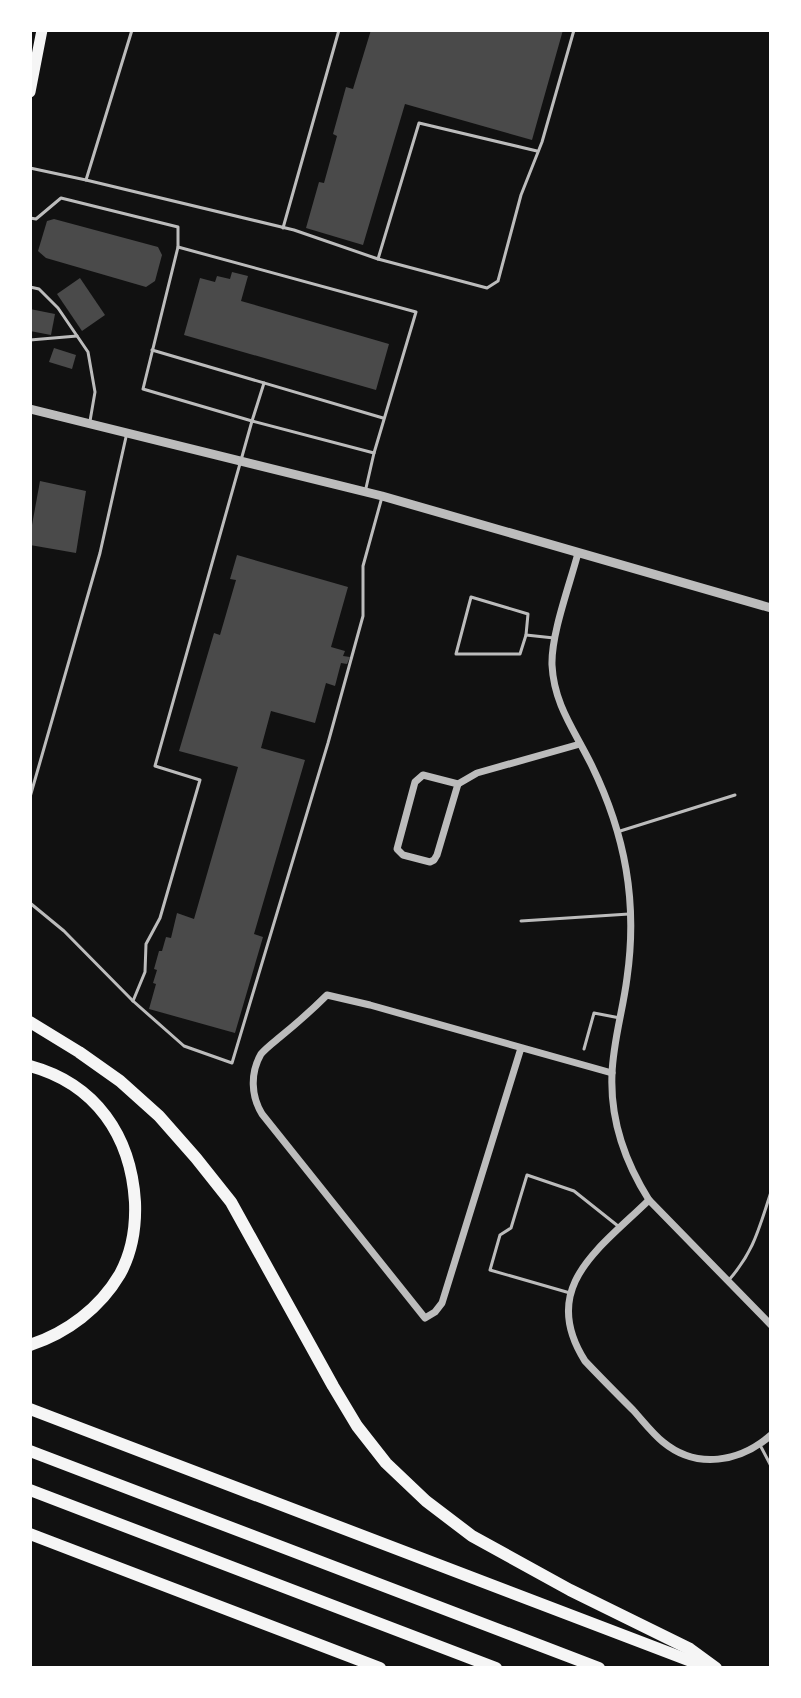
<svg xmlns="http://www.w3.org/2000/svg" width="801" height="1698" viewBox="0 0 801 1698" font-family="'Noto Sans',sans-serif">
  <rect width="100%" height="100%" fill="#111"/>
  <g fill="#4a4a4a">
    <polygon points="371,30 563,30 532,140 405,104 363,245 306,228 319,182 324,183 337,136 333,134 346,87 353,89"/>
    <polygon points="54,219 158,247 162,255 155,281 146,287 46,258 38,251 47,221"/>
    <polygon points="232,272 248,276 241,301 389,344 376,390 184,335 200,278 215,282 217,276 230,279"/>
    <polygon points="80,278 105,315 82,331 57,294"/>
    <polygon points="30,309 55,314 51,335 30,331"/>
    <polygon points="54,348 76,355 72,369 49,362"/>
    <polygon points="40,481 86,491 76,553 30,545 30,536"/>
    <polygon points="237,555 348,587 331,647 345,651 343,656 350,657 347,664 341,663 335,686 326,683 315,723 271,711 261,748 305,760 254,934 263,937 235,1033 149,1009 156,984 153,983 157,970 154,969 159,951 162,951 166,937 171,938 177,913 194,919 238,767 179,751 214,633 220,635 236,580 230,579"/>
  </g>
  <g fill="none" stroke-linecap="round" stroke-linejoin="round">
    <g stroke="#bcbcbc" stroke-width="3">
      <polyline points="30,168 86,180 294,230 378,259 487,288 498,281 521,195 542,142 574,30"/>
      <polyline points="86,180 132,30"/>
      <polyline points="30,218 36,219 61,198 178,227 178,247"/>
      <polyline points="283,228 339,30"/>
      <polyline points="378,259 419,123 537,151"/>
      <polyline points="30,287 39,289 58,308 88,352 95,392 90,421"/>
      <polyline points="30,340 77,336"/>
      <polyline points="152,350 383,418"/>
      <polyline points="264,383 252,421 143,389 178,247 416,312 374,453 366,488"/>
      <polygon points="471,597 528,614 526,635 520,654 456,654"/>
      <polyline points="526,635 554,638"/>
      <polyline points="30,797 100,553 126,437"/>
      <polyline points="617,832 735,795"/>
      <polyline points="30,903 64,931 133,1001 184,1046 232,1063 328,743 363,616 363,566 382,497"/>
      <polyline points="521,921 629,914"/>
      <polyline points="133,1001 145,972 146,944 160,918 200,780 155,766 252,421 374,453"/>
      <polyline points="584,1049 594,1013 620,1018"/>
      <path d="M728,1281c26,-29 31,-53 43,-89"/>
      <polyline points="570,1293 490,1270 500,1235 511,1228 527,1175 574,1191 618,1226"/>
      <polyline points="760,1445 771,1466"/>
    </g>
    <g stroke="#bcbcbc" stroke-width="7">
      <path d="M578,553c-8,31 -27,81 -26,112 2,40 23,66 40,101 15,31 28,68 34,103 6,35 6,74 1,109 -4,32 -14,64 -15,96 -2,46 13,88 37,126l122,125"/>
      <polygon points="423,775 458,784 437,855 434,860 430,862 403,855 397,849 415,782"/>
      <polyline points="458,784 477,773 580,744"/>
      <path d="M521,1048l-79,255 -7,9 -10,6 -163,-204c-11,-18 -12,-41 -1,-60 5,-6 13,-12 19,-17 16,-13 32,-27 47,-42l43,10 242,68"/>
      <path d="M649,1200c-49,48 -111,87 -64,161 16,17 32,33 48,49 10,11 19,23 30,32 34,28 77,20 108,-7"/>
    </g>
    <polyline stroke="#bcbcbc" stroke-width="9" points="30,409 382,496 771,608"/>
    <polyline stroke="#f5f5f5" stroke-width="11" points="30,92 42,30"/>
    <g stroke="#f5f5f5" stroke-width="12">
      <polyline points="30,1022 79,1052 120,1081 159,1116 196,1158 231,1202 333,1386 357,1426 386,1463 426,1501 472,1536 570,1590 690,1649 716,1668"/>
      <path d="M30,1066c66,18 101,70 105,136 1,25 -3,50 -15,72 -20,34 -53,59 -90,71"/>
      <polyline points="30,1409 709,1668"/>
      <polyline points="30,1451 599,1668"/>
      <polyline points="30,1490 496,1668"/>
      <polyline points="30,1534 380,1668"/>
    </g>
  </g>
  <rect width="801" height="1698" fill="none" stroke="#ffffff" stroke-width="64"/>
</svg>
